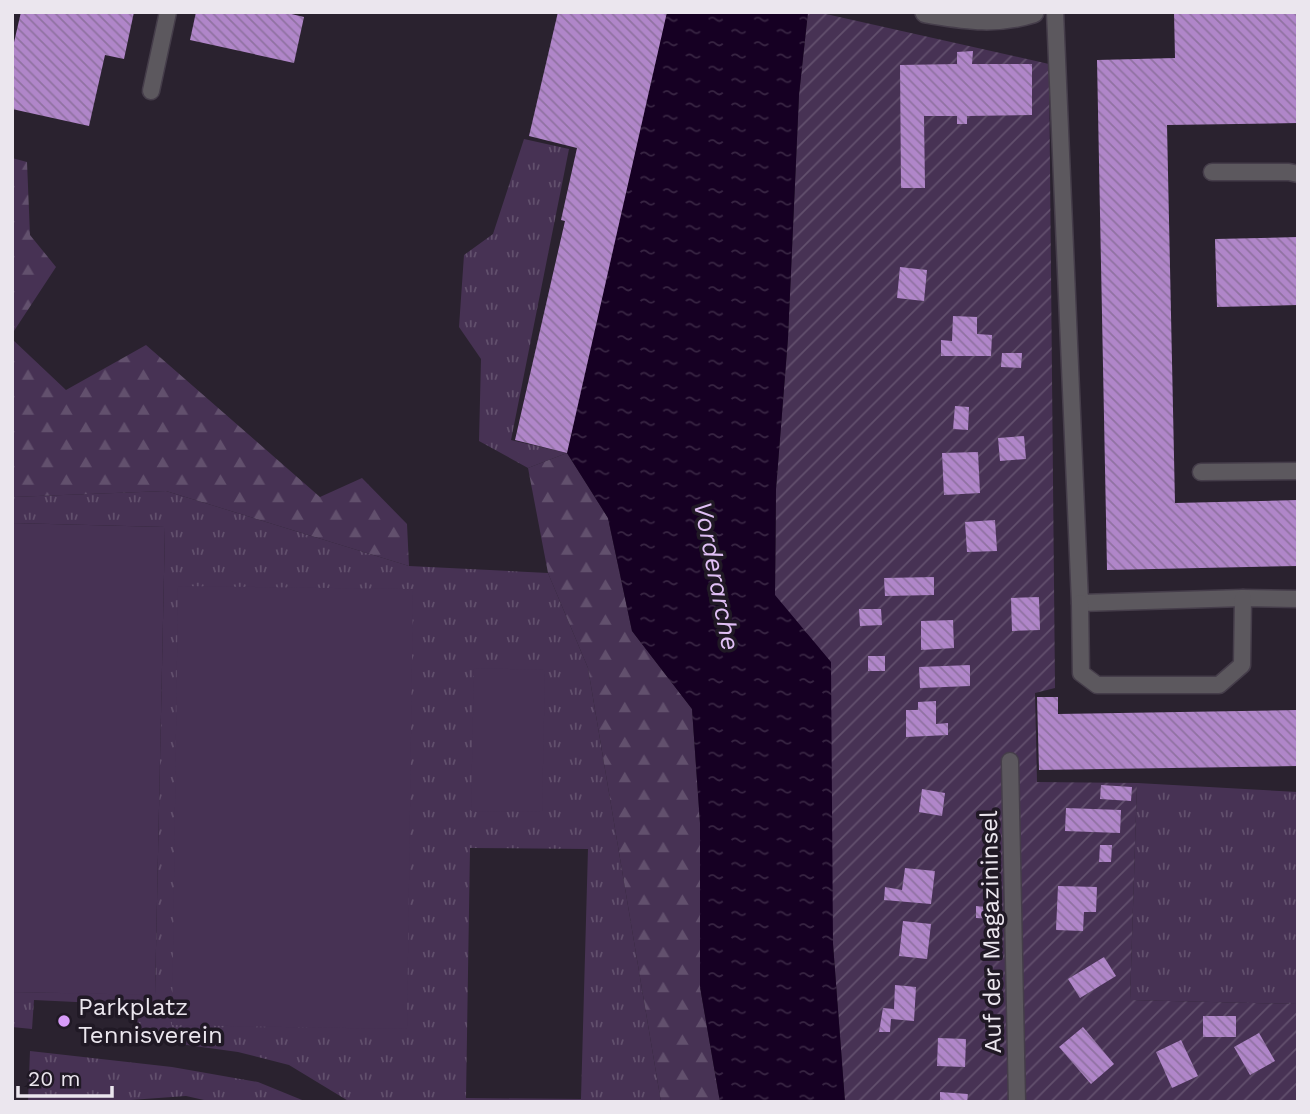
<svg xmlns="http://www.w3.org/2000/svg" width="1310" height="1114" viewBox="0 0 1310 1114" font-family="'Work Sans',sans-serif">
  <defs>
    <pattern id="grass-tufts" width="24" height="20" patternUnits="userSpaceOnUse" patternTransform="scale(1.75)"><rect width="24" height="20" fill="#473254"/><path d="M3 7l-1-3M5 7V3M7 7l1-3M15 17l-1-3M17 17v-4M19 17l1-3" fill="none" stroke="#62506d"/></pattern>
    <pattern id="forest-firs" width="22" height="20" patternUnits="userSpaceOnUse" patternTransform="scale(1.75)"><rect width="22" height="20" fill="#473254"/><path d="M5 1l3.5 6h-7zM16 11l3.5 6h-7z" fill="#62506d"/></pattern>
    <pattern id="garden-furrows" width="10" height="10" patternUnits="userSpaceOnUse" patternTransform="scale(1.75)"><rect width="10" height="10" fill="#473254"/><path d="M-1 1l2-2M0 10L10 0M9 11l2-2" fill="none" stroke="#62506d"/></pattern>
    <pattern id="water-ripples" width="26" height="14" patternUnits="userSpaceOnUse" patternTransform="scale(1.75)"><rect width="26" height="14" fill="#160023"/><path d="M2 4q2-2 4 0t4 0M15 11q2-2 4 0t4 0" fill="none" stroke="#382543"/></pattern>
    <pattern id="building-back-hatch" width="6" height="6" patternUnits="userSpaceOnUse" patternTransform="scale(1.75)"><rect width="6" height="6" fill="#b086c9"/><path d="M-1 5l2 2M0 0l6 6M5-1l2 2" fill="none" stroke="#9072a2"/></pattern>
  </defs>
  <rect width="100%" height="100%" fill="#2a222f"/>
  <g fill="url(#grass-tufts)" fill-rule="evenodd">
    <polygon points="524,139 569,149 511,440 567,453 528,468 479,441 481,359 459,327 464,255 493,234"/>
    <path d="M166,491l243,75 139,7 40,95 73,434h-311l-61,-37 -51,-13 -102,-14 3,-33 -105,-5 -2,29 -20,-2v-35l143,2 10,-467 -153,-4v-26zM470,848l118,1 -7,250 -115,-1z"/>
    <polygon points="1137,783 1298,792 1298,1004 1130,1000"/>
    <polygon points="30,1051 172,1067 258,1082 307,1102 213,1102 186,1096 103,1102 28,1102"/>
  </g>
  <g fill="url(#forest-firs)">
    <polygon points="12,158 27,162 30,235 56,267 12,334"/>
    <polygon points="12,339 66,390 146,345 320,497 362,478 407,524 409,566 166,491 12,497"/>
    <polygon points="567,453 608,518 632,631 692,709 700,823 700,987 720,1102 661,1102 588,668 548,573 528,468"/>
  </g>
  <polygon fill="url(#garden-furrows)" points="808,12 817,12 1049,64 1055,688 1035,693 1037,782 1137,783 1130,1000 1298,1004 1298,1102 845,1102 833,944 775,595 776,489 788,338 799,95"/>
  <g fill="#473254">
    <polygon points="12,523 165,527 155,995 12,992"/>
    <polygon points="178,586 413,589 407,1029 172,1025"/>
    <polygon points="474,668 545,670 542,812 471,811"/>
  </g>
  <polygon fill="url(#water-ripples)" points="667,12 808,12 799,95 788,338 776,489 775,595 831,662 833,944 845,1102 720,1102 700,987 700,823 692,709 632,631 608,518 567,453"/>
  <g fill="url(#building-back-hatch)">
    <polygon points="21,12 134,12 124,59 105,55 89,126 12,109 12,51"/>
    <polygon points="196,12 283,12 304,17 294,63 190,40"/>
    <polygon points="558,12 667,12 567,453 515,440 565,221 561,220 577,148 529,136"/>
    <polygon points="1174,12 1298,12 1298,123 1167,125 1175,503 1298,500 1298,566 1107,570 1097,60 1175,58"/>
    <polygon points="973,51 972,64 1032,64 1032,115 967,116 967,124 957,124 957,116 924,116 925,188 901,188 900,65 957,64 957,52"/>
    <polygon points="1298,237 1298,305 1217,307 1215,239"/>
    <polygon points="900,267 927,270 924,301 897,298"/>
    <polygon points="953,316 977,317 977,334 992,335 991,356 941,356 941,340 952,341"/>
    <polygon points="1002,353 1022,353 1021,368 1001,367"/>
    <polygon points="955,406 969,407 968,430 953,429"/>
    <polygon points="1024,436 1026,459 1000,461 998,438"/>
    <polygon points="978,452 980,493 944,495 942,453"/>
    <polygon points="995,520 997,551 967,552 965,522"/>
    <polygon points="934,577 934,595 885,596 884,578"/>
    <polygon points="1039,597 1040,630 1012,631 1011,598"/>
    <polygon points="859,609 881,609 882,625 860,626"/>
    <polygon points="953,620 954,648 921,650 921,621"/>
    <rect x="868" y="656" width="17" height="15"/>
    <polygon points="970,665 970,686 920,688 919,667"/>
    <polygon points="1037,697 1058,697 1058,714 1298,710 1298,766 1039,770"/>
    <polygon points="936,701 936,724 948,723 948,735 906,737 906,710 918,710 918,702"/>
    <polygon points="1101,785 1132,787 1131,801 1100,799"/>
    <polygon points="922,789 945,793 942,816 919,812"/>
    <polygon points="1066,808 1121,810 1120,833 1065,831"/>
    <polygon points="1100,845 1112,845 1111,862 1099,862"/>
    <polygon points="905,868 935,871 931,904 884,900 885,887 902,890"/>
    <polygon points="1058,886 1097,887 1096,912 1084,912 1083,931 1056,930"/>
    <polygon points="976,906 995,908 994,919 976,918"/>
    <polygon points="903,921 931,924 927,959 899,956"/>
    <polygon points="1104,957 1116,976 1080,998 1068,979"/>
    <polygon points="895,985 916,987 914,1021 891,1019 890,1032 879,1032 883,1008 894,1009"/>
    <rect x="1203" y="1016" width="33" height="21"/>
    <polygon points="1083,1027 1114,1064 1091,1084 1059,1047"/>
    <polygon points="1259,1033 1275,1061 1250,1075 1234,1047"/>
    <polygon points="938,1038 966,1039 965,1067 937,1066"/>
    <polygon points="1181,1040 1198,1076 1172,1088 1156,1052"/>
    <polygon points="940,1092 968,1094 967,1102 940,1102"/>
  </g>
  <g fill="none" stroke-linecap="round" stroke-linejoin="round">
    <defs>
      <g id="lane">
        <polyline points="1055,12 1080,603 1243,598 1298,599"/>
        <polyline points="151,91 168,12"/>
        <polyline points="1212,172 1289,172 1298,174"/>
        <polyline points="1201,472 1298,471"/>
        <polyline points="1080,603 1081,673 1097,685 1219,685 1242,665 1243,598"/>
        <polyline points="1010,761 1017,1102"/>
      </g>
      <path id="street" d="M926,12c38,6 68,12 107,0"/>
    </defs>
    <use href="#lane" stroke="#453d4a" stroke-width="19"/>
    <use href="#street" stroke="#453d4a" stroke-width="24"/>
    <use href="#lane" stroke="#5c585e" stroke-width="16"/>
    <use href="#street" stroke="#5c585e" stroke-width="21"/>
  </g>
  <circle fill="#d79bf9" stroke="#201925" stroke-width="2.5" cx="64" cy="1021" r="7"/>
  <g text-anchor="middle" stroke-width="7" stroke-linejoin="round" paint-order="stroke">
    <g font-size="24" fill="#ebe6ee" stroke="#201925">
      <text transform="translate(991 932) rotate(-91)" y="8">Auf der Magazininsel</text>
    </g>
    <g font-size="24" fill="#ebe6ee" stroke="#201925" text-anchor="start">
      <text x="78" y="1015">Parkplatz<tspan x="78" dy="28">Tennisverein</tspan></text>
    </g>
    <g font-size="26" font-style="italic" fill="#e0bff5" stroke="#201925">
      <text transform="translate(717 576) rotate(79)" y="9">Vorderarche</text>
    </g>
  </g>
  <rect width="1310" height="1114" fill="none" stroke="#ebe6ee" stroke-width="28"/>
  <path d="M18 1086v10h94v-10" fill="none" stroke="#ebe6ee" stroke-width="3.5"/>
  <text x="28" y="1086" font-size="21" fill="#ebe6ee" stroke="#201925" stroke-width="5" paint-order="stroke">20 m</text>
</svg>
